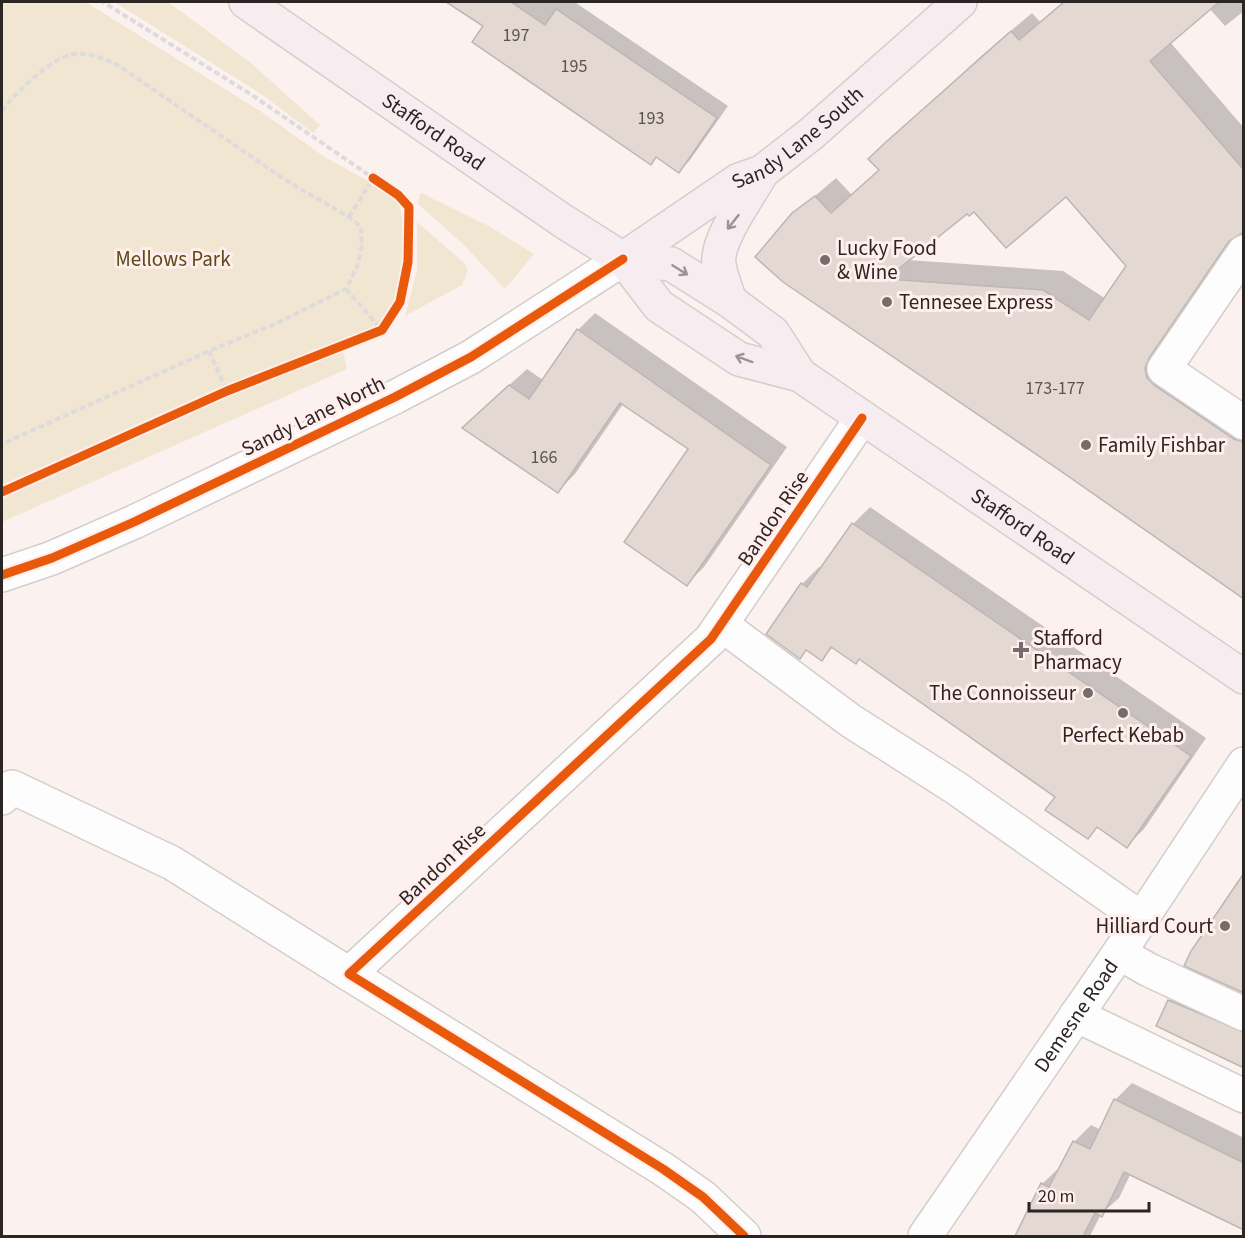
<svg xmlns="http://www.w3.org/2000/svg" width="1245" height="1238" viewBox="0 0 1245 1238" font-family="'Source Sans 3',sans-serif">
  <rect width="100%" height="100%" fill="#fbf2f0"/>
  <g fill="#f1e6d1">
    <path d="M2,2h84l174,109 66,47 59,32 14,12c7,33 9,86 -13,115 -12,14 -30,18 -45,25l6,27 -345,153z"/>
    <polygon points="114,2 168,2 251,63 320,125 313,133 261,94"/>
    <polygon points="421,193 489,226 534,254 505,289 463,244 417,203"/>
    <polygon points="417,222 464,263 468,270 462,285 405,316 417,270"/>
  </g>
  <g fill="#0003" fill-rule="evenodd">
    <polygon points="449,2 577,2 576,3 728,106 690,160 679,171 658,156 651,163 485,26"/>
    <path d="M1063,2h181v9l-19,15 -16,-18 -39,34 74,86v103l-6,4 -70,102 -4,10 80,65v186l-460,-317 10,-67 42,-36 16,17 28,-26 10,-29 90,-83 52,-44 8,9zM1066,195l62,71 -22,33 -43,-28 -155,-11 59,-48z"/>
    <polygon points="595,313 787,447 704,567 687,584 690,449 623,404 575,474 558,491 481,411 527,369 543,380 578,330"/>
    <polygon points="870,507 1206,738 1144,829 1127,846 1098,826 1087,837 1057,796 860,658 833,647 822,659 807,649 800,657 802,584 819,567 822,569 853,524"/>
    <polygon points="1175,995 1244,1026 1244,1066 1158,1025 1170,1001"/>
    <polygon points="1132,1083 1244,1138 1244,1228 1131,1173 1119,1198 1101,1214 1090,1236 1017,1236 1042,1184 1060,1167 1074,1142 1091,1125 1101,1130 1115,1100"/>
  </g>
  <g fill="#e4d9d2" stroke="#bcb6b4" stroke-width="1.5" fill-rule="evenodd">
    <polygon points="446,2 511,2 545,25 556,9 717,118 679,173 656,157 651,165 472,42 483,26"/>
    <path d="M1064,2h155l-69,59 94,109v62l-15,9 -80,117 -4,10 2,10 7,7 80,54 10,3v157l-189,-132 -272,-185 -28,-25 37,-44 23,-17 16,17 48,-43 -11,-11 18,-17 125,-111 8,9zM1066,197l60,69 -37,54 -46,-30 -157,-11 81,-65 2,2 5,-4 32,36z"/>
    <polygon points="577,329 771,465 687,586 624,542 688,449 620,403 558,493 462,428 509,385 529,399"/>
    <polygon points="852,523 1191,756 1127,848 1097,827 1088,839 1045,810 1055,797 859,659 856,664 831,647 822,661 806,650 800,659 766,634 801,583 807,587"/>
    <polygon points="1244,873 1244,993 1184,966 1191,951"/>
    <polygon points="1168,1000 1244,1032 1244,1068 1156,1026"/>
    <polygon points="1114,1099 1244,1163 1244,1230 1124,1172 1102,1217 1095,1213 1083,1236 1015,1236 1041,1183 1049,1187 1073,1141 1090,1149"/>
  </g>
  <g fill="none" stroke-linecap="round" stroke-linejoin="round">
    <defs>
      <g id="minor">
        <polyline points="1244,252 1164,369 1244,423"/>
        <polyline points="2,575 52,558 134,522 395,397 471,357 623,259"/>
        <polyline points="722,625 851,721 956,788 1142,919"/>
        <polyline points="2,798 12,787 172,863 349,974"/>
        <polyline points="1119,953 1149,970 1244,1014"/>
        <polyline points="1076,1015 1244,1096"/>
        <polyline points="744,1236 703,1197 663,1169 349,974 711,639 862,418"/>
        <path id="s1" d="M925,1236l194,-283 125,-189"/>
      </g>
      <g id="major">
        <path id="s2" d="M246,2l317,219 60,38 36,47 80,53 61,16 444,302"/>
        <path id="s3" d="M623,259l116,-79 23,-8 49,-38 149,-132"/>
        <polyline points="623,259 671,264 730,301 773,333 800,375"/>
        <path d="M730,301c-4,-12 -9,-24 -11,-36 -4,-25 31,-70 43,-93"/>
      </g>
    </defs>
    <use href="#minor" stroke="#d4cdcc" stroke-width="36"/>
    <use href="#major" stroke="#d3cfce" stroke-width="36"/>
    <g stroke="#dddbdb" stroke-width="4" stroke-dasharray="6 3" stroke-linecap="butt">
      <path d="M2,111c11,-16 49,-53 69,-56 16,-4 31,3 45,9l171,117 62,36 12,10 1,18 -5,22 -11,22 -71,35 -66,27 -207,93"/>
      <polyline points="349,217 373,178"/>
      <polyline points="346,289 382,330"/>
      <polyline points="209,351 227,391"/>
      <polyline points="2,492 227,391 382,330 400,302 408,262 409,207 398,195 252,95 103,2"/>
    </g>
    <use href="#minor" stroke="#fefdfd" stroke-width="33"/>
    <use href="#major" stroke="#f7edf0" stroke-width="33"/>
    <defs>
      <g id="cycleway">
        <polyline points="2,492 227,391 382,330 400,302 408,262 409,207 398,195 373,178"/>
        <polyline points="2,575 52,558 134,522 395,397 471,357 623,259"/>
        <polyline points="744,1236 703,1197 663,1169 349,974 711,639 862,418"/>
      </g>
    </defs>
    <use href="#cycleway" stroke="#ffeeec" stroke-width="13"/>
    <use href="#cycleway" stroke="#e8590c" stroke-width="9"/>
  </g>
  <defs><path id="oneway-shaft" d="M-6 0H5M1.5-3L5.5 0L1.5 3" fill="none" stroke-width="1.6" stroke-linecap="round" stroke-linejoin="round" transform="scale(1.5)"/></defs>
  <g stroke="#9b9394">
    <use href="#oneway-shaft" transform="translate(733 222) rotate(128)"/>
    <use href="#oneway-shaft" transform="translate(680 270) rotate(32)"/>
    <use href="#oneway-shaft" transform="translate(744 359) rotate(-160)"/>
  </g>
  <g fill="#746d6b" stroke="#ffeeec" stroke-width="2">
    <circle cx="825" cy="260" r="6"/>
    <circle cx="887" cy="302" r="6"/>
    <circle cx="1086" cy="445" r="6"/>
    <path d="M1018 641h6v6h6v6h-6v6h-6v-6h-6v-6h6z"/>
    <circle cx="1088" cy="693" r="6"/>
    <circle cx="1123" cy="713" r="6"/>
    <circle cx="1225" cy="926" r="6"/>
  </g>
  <g text-anchor="middle" stroke-width="6" stroke-linejoin="round" paint-order="stroke">
    <g font-size="18" fill="#5a5350">
      <text x="516" y="41">197</text>
      <text x="574" y="72">195</text>
      <text x="651" y="124">193</text>
      <text x="1055" y="394">173-177</text>
      <text x="544" y="463">166</text>
    </g>
    <g font-size="21" fill="#2b2524" stroke="#ffeeec">
      <text dy="7" stroke="none"><textPath href="#s2" startOffset="228">Stafford Road</textPath></text>
      <text dy="7" stroke="none"><textPath href="#s3" startOffset="213">Sandy Lane South</textPath></text>
      <text transform="translate(313 416) rotate(-26)" y="7">Sandy Lane North</text>
      <text transform="translate(773 518) rotate(-56)" y="7">Bandon Rise</text>
      <text dy="7" stroke="none"><textPath href="#s2" startOffset="944">Stafford Road</textPath></text>
      <text transform="translate(442 864) rotate(-43)" y="7">Bandon Rise</text>
      <text dy="7" stroke="none"><textPath href="#s1" startOffset="267">Demesne Road</textPath></text>
    </g>
    <g font-size="21" fill="#2b2524" stroke="#ffeeec" text-anchor="start">
      <text x="837" y="255">Lucky Food<tspan x="837" dy="24">&amp; Wine</tspan></text>
      <text x="899" y="309">Tennesee Express</text>
      <text x="1098" y="452">Family Fishbar</text>
      <text x="1033" y="645">Stafford<tspan x="1033" dy="24">Pharmacy</tspan></text>
      <text x="1076" y="700" text-anchor="end">The Connoisseur</text>
      <text x="1123" y="742" text-anchor="middle">Perfect Kebab</text>
      <text x="1213" y="933" text-anchor="end">Hilliard Court</text>
    </g>
    <g font-size="21" fill="#5c4c19" stroke="#ffeeec">
      <text x="173" y="266">Mellows Park</text>
    </g>
  </g>
  <rect width="1245" height="1238" fill="none" stroke="#2b2524" stroke-width="6"/>
  <path d="M1029 1202v9h120v-9" fill="none" stroke="#2b2524" stroke-width="3"/>
  <text x="1038" y="1202" font-size="18" fill="#2b2524" stroke="#ffeeec" stroke-width="4.5" paint-order="stroke">20 m</text>
</svg>
